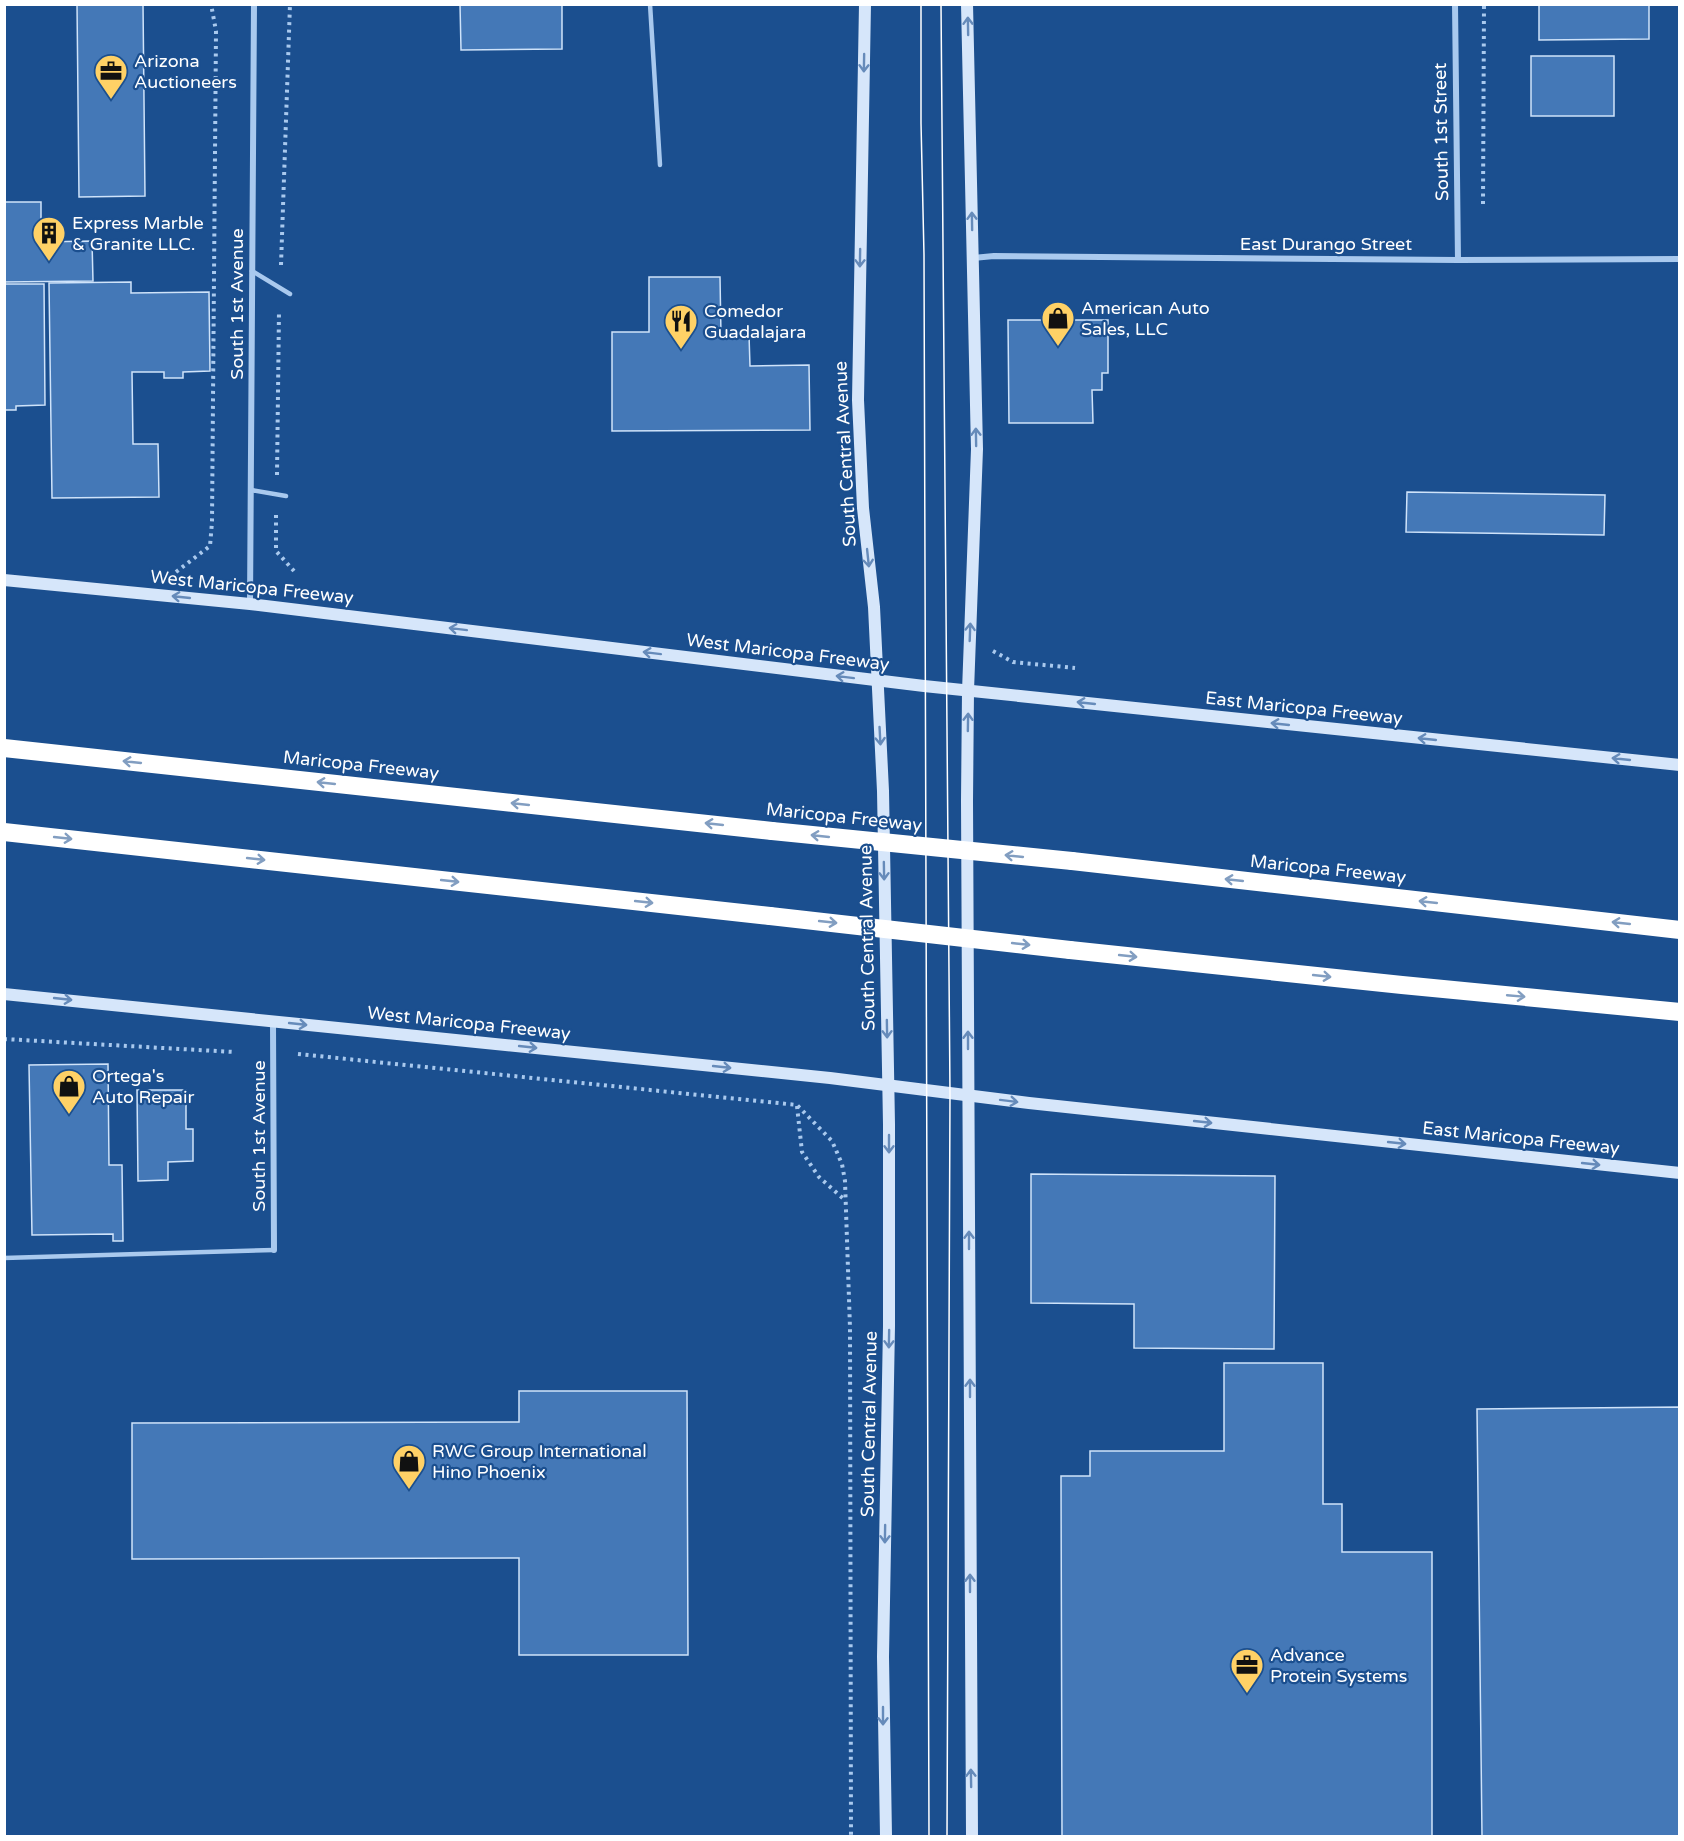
<svg xmlns="http://www.w3.org/2000/svg" width="1684" height="1841" viewBox="0 0 1684 1841" font-family="'Varela Round',sans-serif">
  <rect width="100%" height="100%" fill="#1b4f8f"/>
  <g fill="#4478b7" stroke="#cfe3fa" stroke-width="1.5">
    <polygon points="77,4 143,4 145,196 79,197"/>
    <polygon points="460,4 562,4 562,49 461,50"/>
    <polygon points="1539,4 1649,4 1649,39 1539,40"/>
    <rect x="1531" y="56" width="83" height="60"/>
    <polygon points="4,202 41,202 41,242 92,241 93,281 4,282"/>
    <polygon points="649,277 720,277 721,335 749,335 750,366 809,365 810,430 612,431 612,332 649,332"/>
    <polygon points="131,282 131,293 209,292 210,371 183,372 183,378 164,378 164,372 132,372 133,444 158,444 159,497 52,498 49,283"/>
    <polygon points="4,284 44,284 45,405 16,406 16,410 4,410"/>
    <polygon points="1008,320 1108,320 1108,373 1102,373 1102,390 1092,390 1093,423 1009,423"/>
    <polygon points="1407,492 1605,495 1604,535 1406,532"/>
    <polygon points="108,1064 109,1165 122,1165 123,1241 113,1241 113,1234 32,1235 29,1065"/>
    <polygon points="137,1090 186,1090 186,1129 193,1129 193,1161 168,1162 168,1180 138,1181"/>
    <polygon points="1031,1174 1275,1176 1274,1349 1134,1348 1134,1304 1031,1303"/>
    <polygon points="1224,1363 1323,1363 1323,1504 1342,1504 1342,1552 1432,1552 1432,1836 1062,1836 1061,1476 1090,1476 1090,1451 1224,1451"/>
    <polygon points="519,1391 687,1391 688,1655 519,1655 519,1558 132,1559 132,1423 519,1422"/>
    <polygon points="1680,1407 1680,1836 1482,1836 1477,1409"/>
  </g>
  <g fill="none" stroke-linecap="round" stroke-linejoin="round">
    <g stroke="#a9c9ee" stroke-width="4" stroke-dasharray="3 4.5" stroke-linecap="butt">
      <polyline points="1483,204 1484,4"/>
      <polyline points="281,265 290,4"/>
      <polyline points="277,475 279,311"/>
      <polyline points="276,515 276,551 294,571"/>
      <polyline points="176,572 210,546 212,522 216,31 211,4"/>
      <polyline points="993,651 1013,662 1075,668"/>
      <polyline points="4,1039 234,1052"/>
      <polyline points="298,1054 797,1105 832,1141 842,1164 845,1181 850,1328 851,1836"/>
      <polyline points="797,1106 802,1152 819,1177 846,1201"/>
    </g>
    <g stroke="#a9c9ee" stroke-width="4.5">
      <polyline points="650,4 660,165"/>
      <polyline points="252,271 290,294"/>
      <polyline points="251,490 286,496"/>
      <polyline points="4,1258 274,1250"/>
    </g>
    <g stroke="#a9c9ee" stroke-width="6">
      <polyline points="1455,4 1458,260"/>
      <polyline points="973,258 994,256 1458,260 1680,259"/>
      <polyline points="250,604 254,4"/>
      <polyline points="273,1022 274,1250"/>
    </g>
    <g stroke="#d6e6fa" stroke-width="12">
      <polyline points="865,4 858,400 863,508 874,607 883,791 889,1124 889,1326 883,1657 886,1836"/>
      <polyline points="967,4 977,449 968,691 967,801 972,1836"/>
      <polyline points="4,580 250,604 924,686 1680,765"/>
      <polyline points="4,994 830,1078 1029,1103 1680,1173"/>
    </g>
    <g stroke="#fff" stroke-width="18">
      <polyline points="4,748 772,831"/>
      <polyline points="4,832 770,916"/>
      <polyline points="1072,861 1680,930"/>
      <polyline points="1070,950 1402,985 1680,1012"/>
    </g>
    <g stroke="#fff" stroke-width="1.5">
      <polyline points="921,4 921,123 924,255 929,1836"/>
      <polyline points="941,4 950,1093 947,1836"/>
    </g>
    <g stroke="#fff" stroke-width="18">
      <polyline points="772,831 1072,861"/>
      <polyline points="770,916 1070,950"/>
    </g>
  </g>
  <defs><path id="oneway-shaft" d="M-6 0H5M1.5-3L5.5 0L1.5 3" fill="none" stroke-width="1.6" stroke-linecap="round" stroke-linejoin="round" transform="scale(1.5)"/></defs>
  <g stroke="#668bba">
    <use href="#oneway-shaft" transform="translate(968 26) rotate(-91)"/>
    <use href="#oneway-shaft" transform="translate(864 63) rotate(91)"/>
    <use href="#oneway-shaft" transform="translate(972 221) rotate(-91)"/>
    <use href="#oneway-shaft" transform="translate(860 258) rotate(91)"/>
    <use href="#oneway-shaft" transform="translate(976 437) rotate(-91)"/>
    <use href="#oneway-shaft" transform="translate(868 558) rotate(84)"/>
    <use href="#oneway-shaft" transform="translate(181 597) rotate(-174)"/>
    <use href="#oneway-shaft" transform="translate(458 629) rotate(-173)"/>
    <use href="#oneway-shaft" transform="translate(970 632) rotate(-88)"/>
    <use href="#oneway-shaft" transform="translate(652 653) rotate(-173)"/>
    <use href="#oneway-shaft" transform="translate(845 677) rotate(-173)"/>
    <use href="#oneway-shaft" transform="translate(1086 703) rotate(-174)"/>
    <use href="#oneway-shaft" transform="translate(968 722) rotate(-89)"/>
    <use href="#oneway-shaft" transform="translate(1280 724) rotate(-174)"/>
    <use href="#oneway-shaft" transform="translate(880 736) rotate(87)"/>
    <use href="#oneway-shaft" transform="translate(1427 739) rotate(-174)"/>
    <use href="#oneway-shaft" transform="translate(1621 759) rotate(-174)"/>
    <use href="#oneway-shaft" transform="translate(884 871) rotate(89)"/>
    <use href="#oneway-shaft" transform="translate(63 999) rotate(6)"/>
    <use href="#oneway-shaft" transform="translate(298 1024) rotate(6)"/>
    <use href="#oneway-shaft" transform="translate(887 1029) rotate(89)"/>
    <use href="#oneway-shaft" transform="translate(968 1040) rotate(-90)"/>
    <use href="#oneway-shaft" transform="translate(528 1047) rotate(6)"/>
    <use href="#oneway-shaft" transform="translate(722 1067) rotate(6)"/>
    <use href="#oneway-shaft" transform="translate(1009 1101) rotate(7)"/>
    <use href="#oneway-shaft" transform="translate(1203 1122) rotate(6)"/>
    <use href="#oneway-shaft" transform="translate(1397 1143) rotate(6)"/>
    <use href="#oneway-shaft" transform="translate(889 1144) rotate(90)"/>
    <use href="#oneway-shaft" transform="translate(1591 1164) rotate(6)"/>
    <use href="#oneway-shaft" transform="translate(969 1240) rotate(-90)"/>
    <use href="#oneway-shaft" transform="translate(889 1339) rotate(91)"/>
    <use href="#oneway-shaft" transform="translate(970 1388) rotate(-90)"/>
    <use href="#oneway-shaft" transform="translate(885 1534) rotate(91)"/>
    <use href="#oneway-shaft" transform="translate(970 1583) rotate(-90)"/>
    <use href="#oneway-shaft" transform="translate(883 1716) rotate(90)"/>
    <use href="#oneway-shaft" transform="translate(971 1778) rotate(-91)"/>
  </g>
  <g stroke="#829ec1">
    <use href="#oneway-shaft" transform="translate(132 762) rotate(-174)"/>
    <use href="#oneway-shaft" transform="translate(326 783) rotate(-174)"/>
    <use href="#oneway-shaft" transform="translate(520 804) rotate(-174)"/>
    <use href="#oneway-shaft" transform="translate(714 824) rotate(-174)"/>
    <use href="#oneway-shaft" transform="translate(820 836) rotate(-174)"/>
    <use href="#oneway-shaft" transform="translate(63 838) rotate(6)"/>
    <use href="#oneway-shaft" transform="translate(1014 856) rotate(-174)"/>
    <use href="#oneway-shaft" transform="translate(256 859) rotate(6)"/>
    <use href="#oneway-shaft" transform="translate(1234 880) rotate(-174)"/>
    <use href="#oneway-shaft" transform="translate(450 881) rotate(6)"/>
    <use href="#oneway-shaft" transform="translate(644 902) rotate(6)"/>
    <use href="#oneway-shaft" transform="translate(1428 902) rotate(-174)"/>
    <use href="#oneway-shaft" transform="translate(828 922) rotate(6)"/>
    <use href="#oneway-shaft" transform="translate(1621 923) rotate(-174)"/>
    <use href="#oneway-shaft" transform="translate(1021 944) rotate(6)"/>
    <use href="#oneway-shaft" transform="translate(1128 956) rotate(6)"/>
    <use href="#oneway-shaft" transform="translate(1322 976) rotate(6)"/>
    <use href="#oneway-shaft" transform="translate(1516 996) rotate(5)"/>
  </g>
  <defs>
    <symbol id="office-pin" viewBox="-11 -11 22 30"><path d="M0 17L-7.5 6A9.5 9.5 0 1 1 7.5 6Z" fill="#ffd166" stroke="#1b4f8f"/><path d="M-6-3h4V-5.5h4V-3h4V5H-6ZM-1-4.5V-3h2v-1.5ZM-6 0V1H6V0Z" fill="#111"/></symbol>
    <symbol id="building-pin" viewBox="-11 -11 22 30"><path d="M0 17L-7.5 6A9.5 9.5 0 1 1 7.5 6Z" fill="#ffd166" stroke="#1b4f8f"/><path d="M-4-6H4V6H1V3H-1V6H-4ZM-2.5-4.3h1.7v1.8h-1.7ZM.8-4.3h1.7v1.8H.8ZM-2.5-1h1.7V.8h-1.7ZM.8-1h1.7V.8H.8Z" fill="#111"/></symbol>
    <symbol id="shop-pin" viewBox="-11 -11 22 30"><path d="M0 17L-7.5 6A9.5 9.5 0 1 1 7.5 6Z" fill="#ffd166" stroke="#1b4f8f"/><path d="M-5-2.5h2.3a2.7 3.5 0 0 1 5.4 0H5L5.5 6h-11ZM-1.5-2.5h3a1.5 2.3 0 0 0-3 0Z" fill="#111"/></symbol>
    <symbol id="restaurant-pin" viewBox="-11 -11 22 30"><path d="M0 17L-7.5 6A9.5 9.5 0 1 1 7.5 6Z" fill="#ffd166" stroke="#1b4f8f"/><path d="M-5-6h1v4h1v-4h1v4h1v-4h1v5L-1.5 .5V6h-2V.5L-5-1ZM5-6V6H3V1.5H1.5Q1.5-4 5-6Z" fill="#111"/></symbol>
  </defs>
  <g fill-rule="evenodd">
    <use href="#office-pin" x="92" y="52" width="38" height="52"/>
    <use href="#building-pin" x="30" y="214" width="38" height="52"/>
    <use href="#shop-pin" x="1039" y="299" width="38" height="52"/>
    <use href="#restaurant-pin" x="662" y="302" width="38" height="52"/>
    <use href="#shop-pin" x="50" y="1067" width="38" height="52"/>
    <use href="#shop-pin" x="390" y="1442" width="38" height="52"/>
    <use href="#office-pin" x="1228" y="1646" width="38" height="52"/>
  </g>
  <g text-anchor="middle" stroke-width="4.5" stroke-linejoin="round" paint-order="stroke">
    <g font-size="18" fill="#fff" stroke="#1b4f8f" text-anchor="start">
      <text x="134" y="67">Arizona<tspan x="134" dy="21">Auctioneers</tspan></text>
      <text x="72" y="229">Express Marble<tspan x="72" dy="21">&amp; Granite LLC.</tspan></text>
      <text x="1081" y="314">American Auto<tspan x="1081" dy="21">Sales, LLC</tspan></text>
      <text x="704" y="317">Comedor<tspan x="704" dy="21">Guadalajara</tspan></text>
      <text x="92" y="1082">Ortega's<tspan x="92" dy="21">Auto Repair</tspan></text>
      <text x="432" y="1457">RWC Group International<tspan x="432" dy="21">Hino Phoenix</tspan></text>
      <text x="1270" y="1661">Advance<tspan x="1270" dy="21">Protein Systems</tspan></text>
    </g>
    <g font-size="18" fill="#fff" stroke="#1b4f8f">
      <text transform="translate(1441 132) rotate(-91)" y="6">South 1st Street</text>
      <text x="1326" y="250">East Durango Street</text>
      <text transform="translate(237 304) rotate(-90)" y="6">South 1st Avenue</text>
      <text transform="translate(845 454) rotate(-93)" y="6">South Central Avenue</text>
      <text transform="translate(252 587) rotate(6)" y="6">West Maricopa Freeway</text>
      <text transform="translate(788 652) rotate(7)" y="6">West Maricopa Freeway</text>
      <text transform="translate(1304 708) rotate(6)" y="6">East Maricopa Freeway</text>
      <text transform="translate(361 765) rotate(6)" y="6">Maricopa Freeway</text>
      <text transform="translate(844 817) rotate(6)" y="6">Maricopa Freeway</text>
      <text transform="translate(1328 869) rotate(6)" y="6">Maricopa Freeway</text>
      <text transform="translate(867 938) rotate(-91)" y="6">South Central Avenue</text>
      <text transform="translate(469 1023) rotate(6)" y="6">West Maricopa Freeway</text>
      <text transform="translate(259 1136) rotate(-90)" y="6">South 1st Avenue</text>
      <text transform="translate(1521 1138) rotate(6)" y="6">East Maricopa Freeway</text>
      <text transform="translate(869 1424) rotate(-89)" y="6">South Central Avenue</text>
    </g>
  </g>
  <rect width="1684" height="1841" fill="none" stroke="#ffffff" stroke-width="12"/>
</svg>
